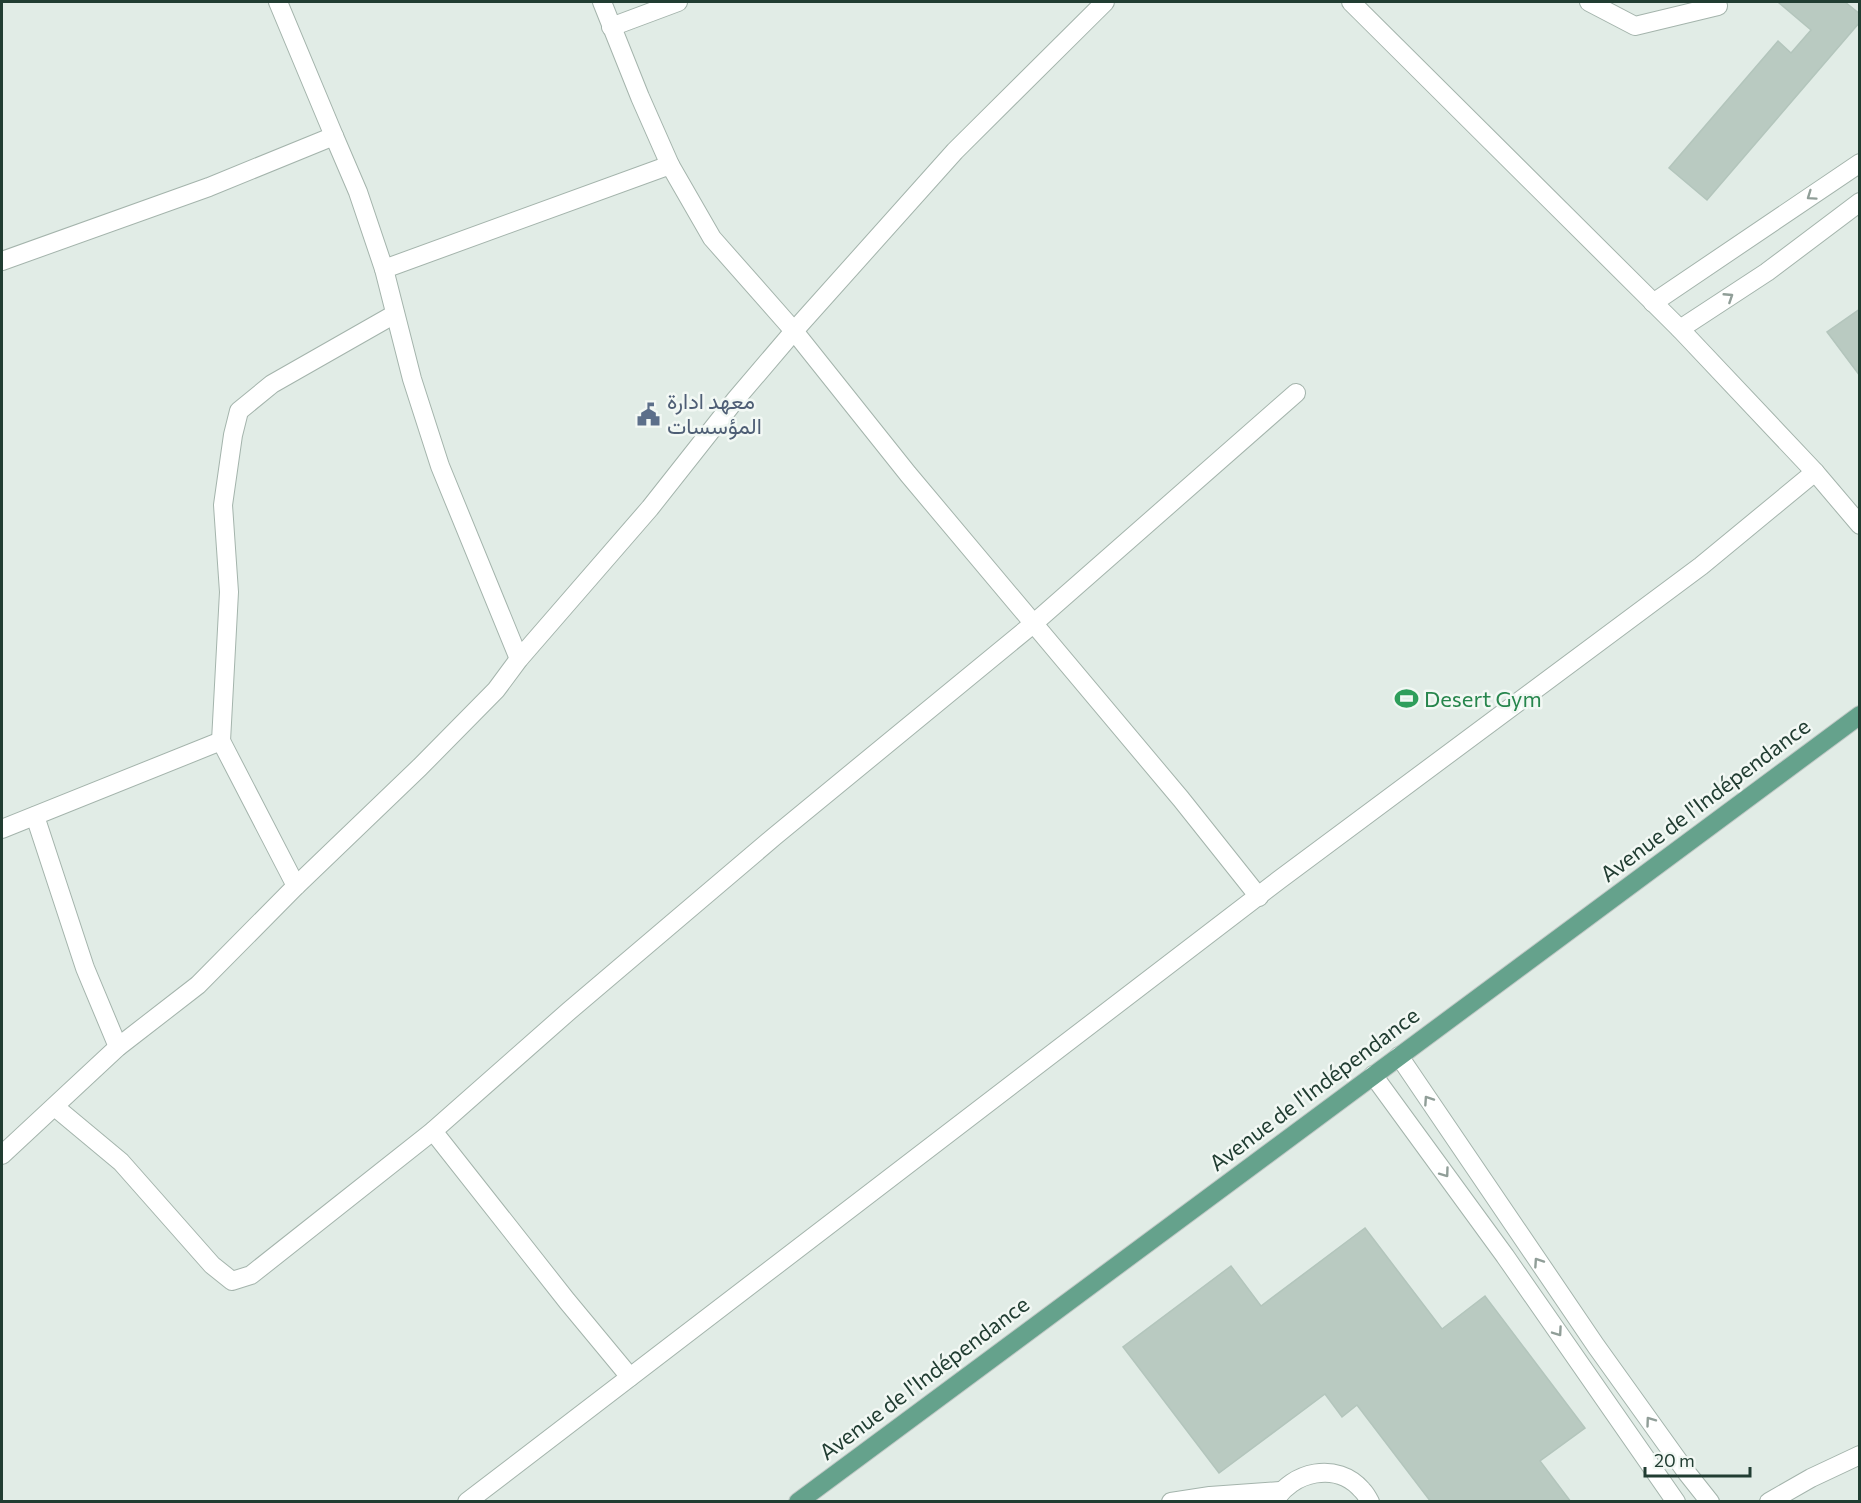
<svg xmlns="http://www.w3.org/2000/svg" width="1861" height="1503" viewBox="0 0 1861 1503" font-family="Commissioner,Vazirmatn,sans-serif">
  <rect width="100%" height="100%" fill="#e1ece6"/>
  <g fill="#b9cac1" stroke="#b3c5bc" stroke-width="1.5">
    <polygon points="1778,2 1845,2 1860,14 1860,22 1707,200 1669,168 1778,41 1791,53 1811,30"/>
    <polygon points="1860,309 1860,376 1827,332"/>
    <polygon points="1365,1228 1442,1329 1485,1296 1585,1428 1540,1461 1571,1502 1431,1502 1357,1405 1342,1417 1325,1394 1219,1473 1123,1347 1231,1266 1261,1306"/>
  </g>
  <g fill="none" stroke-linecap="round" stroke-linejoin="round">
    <defs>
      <g id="minor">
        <polyline points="602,2 640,97 670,165"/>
        <polyline points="1351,2 1680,329 1815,472 1860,525"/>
        <polyline points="1589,2 1635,26 1718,6"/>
        <polyline points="611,27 678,2"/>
        <polyline points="334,136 358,192 384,269 412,379 440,466 519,659"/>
        <polyline points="2,261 209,187 334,136 278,2"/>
        <polyline points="384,269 670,165 712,238 794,331 908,474 1181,799 1259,897"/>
        <polyline points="1653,303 1860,163"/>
        <polyline points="1680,329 1767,272 1860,202"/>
        <polyline points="221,741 229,592 223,505 233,435 239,411 272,384 395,314"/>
        <polyline points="35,816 85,968 118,1047"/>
        <polyline points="2,829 221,741 296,886"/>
        <polyline points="1399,1056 1596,1346 1687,1473 1710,1502"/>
        <polyline points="1373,1075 1505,1256 1676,1502"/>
        <polyline points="55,1107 121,1162 212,1265 232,1281 251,1275 433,1131 569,1011 775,836 1033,624 1296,393"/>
        <polyline points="433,1131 567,1301 630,1377"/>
        <polyline points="2,1155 118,1047 198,985 296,886 420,767 496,690 519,659 650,508 736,399 794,331 955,151 1105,2"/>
        <polyline points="467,1502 1279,880 1701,566 1815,472"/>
        <polyline points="1171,1502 1210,1496 1280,1491"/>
        <path d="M1274,1502c18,-31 63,-41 88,-12 3,3 6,8 8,12"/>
        <polyline points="1769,1502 1811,1478 1860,1455"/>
      </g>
      <polyline id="major" points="798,1502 1860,715"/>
    </defs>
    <use href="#minor" stroke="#a4b4ac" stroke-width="20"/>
    <use href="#major" stroke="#c1c9c6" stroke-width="20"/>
    <use href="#minor" stroke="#fff" stroke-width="18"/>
    <use href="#major" stroke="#65a28c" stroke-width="18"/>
  </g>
  <defs><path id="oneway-chevron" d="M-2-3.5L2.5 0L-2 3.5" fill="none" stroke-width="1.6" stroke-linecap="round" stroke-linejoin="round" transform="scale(1.5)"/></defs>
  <g stroke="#909e98">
    <use href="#oneway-chevron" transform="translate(1811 196) rotate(145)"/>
    <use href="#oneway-chevron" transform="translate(1729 297) rotate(-33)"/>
    <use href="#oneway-chevron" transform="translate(1428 1100) rotate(-124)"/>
    <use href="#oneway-chevron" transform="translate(1445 1173) rotate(54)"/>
    <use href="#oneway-chevron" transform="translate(1538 1262) rotate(-124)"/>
    <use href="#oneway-chevron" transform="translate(1558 1332) rotate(55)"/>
    <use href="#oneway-chevron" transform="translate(1650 1421) rotate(-126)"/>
  </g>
  <defs>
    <symbol id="civic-bare" viewBox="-9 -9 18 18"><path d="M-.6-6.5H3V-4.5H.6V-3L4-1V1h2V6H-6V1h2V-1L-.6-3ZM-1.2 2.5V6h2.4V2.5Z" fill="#5c6f8a" stroke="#f2f8f4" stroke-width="2.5" paint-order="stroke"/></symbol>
    <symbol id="stadium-bare" viewBox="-9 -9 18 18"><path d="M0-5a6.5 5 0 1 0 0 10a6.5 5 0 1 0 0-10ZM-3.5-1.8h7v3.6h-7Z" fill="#2e9e5b" stroke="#f2f8f4" stroke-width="2.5" paint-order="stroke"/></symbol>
  </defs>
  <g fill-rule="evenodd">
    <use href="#civic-bare" x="632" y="398" width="33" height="33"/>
    <use href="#stadium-bare" x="1390" y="682" width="33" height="33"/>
  </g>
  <g text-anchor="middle" stroke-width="5" stroke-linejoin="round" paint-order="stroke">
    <g font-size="22" fill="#4e5e75" stroke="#f2f8f4" text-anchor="start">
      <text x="667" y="409">معهد ادارة<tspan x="667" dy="25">المؤسسات</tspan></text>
    </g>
    <g font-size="22" fill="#27864d" stroke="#f2f8f4" text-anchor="start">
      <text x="1424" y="707">Desert Gym</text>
    </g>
    <g font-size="22" fill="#213d32" stroke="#f2f8f4">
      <text transform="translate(1705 800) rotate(-37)" y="8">Avenue de l'Indépendance</text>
      <text transform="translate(1314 1089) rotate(-37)" y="8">Avenue de l'Indépendance</text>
      <text transform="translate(924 1378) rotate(-37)" y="8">Avenue de l'Indépendance</text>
    </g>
  </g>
  <rect width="1861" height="1503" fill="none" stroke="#213d32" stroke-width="6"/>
  <path d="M1645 1467v9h105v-9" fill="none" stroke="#213d32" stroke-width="3"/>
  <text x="1654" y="1467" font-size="18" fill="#213d32" stroke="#f2f8f4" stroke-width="4.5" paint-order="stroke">20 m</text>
</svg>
